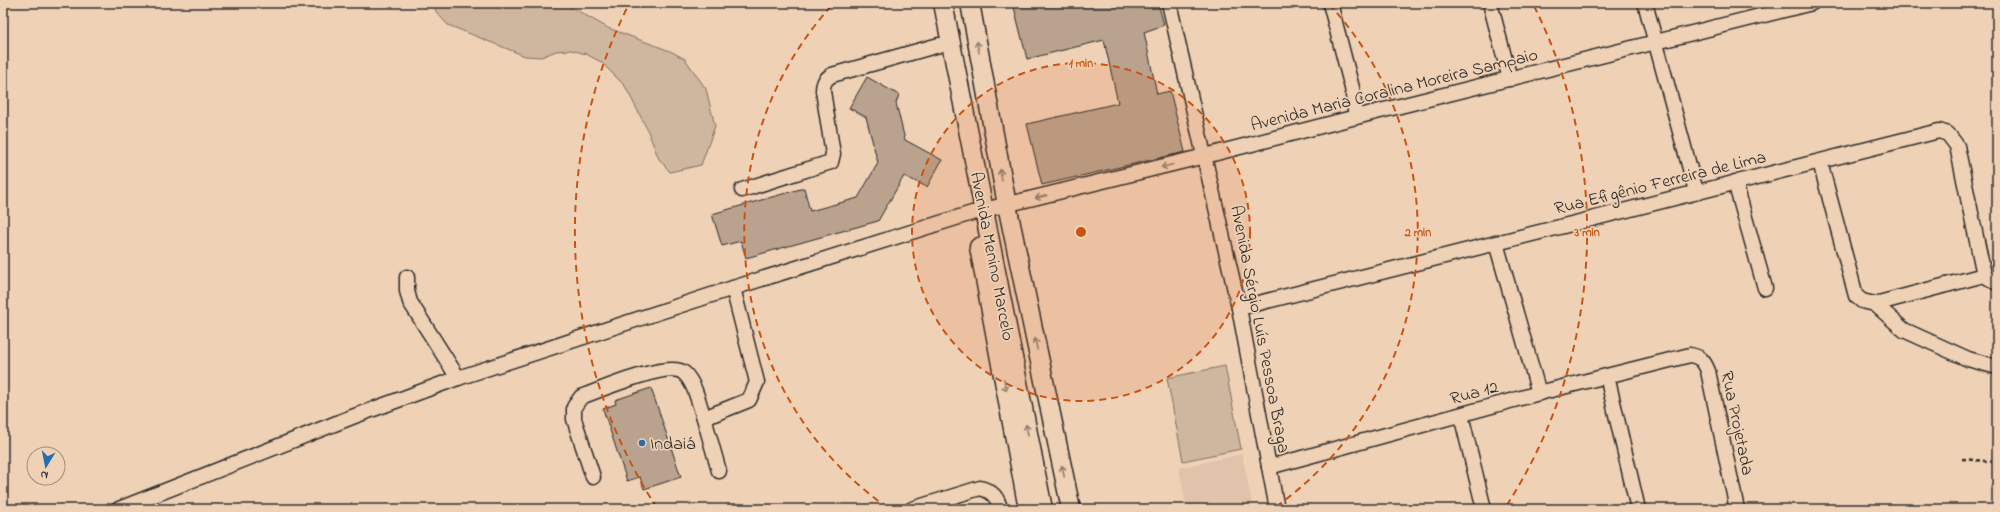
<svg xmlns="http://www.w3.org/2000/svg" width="2000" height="512" viewBox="0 0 2000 512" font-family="'Indie Flower',sans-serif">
  <rect width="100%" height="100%" fill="#efd1b5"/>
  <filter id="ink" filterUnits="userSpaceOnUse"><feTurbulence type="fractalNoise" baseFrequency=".025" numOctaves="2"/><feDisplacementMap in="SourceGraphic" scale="8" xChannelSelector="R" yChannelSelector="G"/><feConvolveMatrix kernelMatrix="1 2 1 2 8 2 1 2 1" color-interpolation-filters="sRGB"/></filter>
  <g filter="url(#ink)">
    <polygon fill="#dfc3aa" points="1242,454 1253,509 1187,509 1179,468"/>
    <g fill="#cfb69f" stroke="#7d7065">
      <polygon points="432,3 564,3 608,28 670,51 685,59 706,89 715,126 701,165 670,172 659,159 647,129 625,86 601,62 586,54 571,50 556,51 541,57 525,56 448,25 437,13"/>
      <polygon points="1225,366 1241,449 1183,461 1167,378"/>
    </g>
    <g fill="#b9a38f" stroke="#2b2b2b">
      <polygon points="1013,3 1158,3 1164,25 1144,32 1157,94 1170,91 1185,152 1042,185 1027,124 1118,103 1104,40 1027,59"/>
      <polygon points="867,77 899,95 896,103 905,140 942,160 927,187 904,176 878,221 746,258 741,241 722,246 712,214 804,188 810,211 858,198 878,163 866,117 849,108"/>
      <polygon points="651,388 681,477 644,489 640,477 627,481 603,409 616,404 615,400"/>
    </g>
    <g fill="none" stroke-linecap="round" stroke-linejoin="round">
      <defs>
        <g id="minor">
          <polyline points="1169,3 1239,308 1277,509"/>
          <polyline points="1330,3 1352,88 1356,117"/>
          <polyline points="1490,3 1510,79"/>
          <polyline points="1645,3 1696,191"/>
          <polyline points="1820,162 1856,296 1862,301 1875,304 1984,275 1997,283"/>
          <polyline points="1735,182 1765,288"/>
          <path d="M742,190l89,-28 2,-8 -10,-63c0,-8 2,-12 9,-16l107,-30"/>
          <polyline points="1496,243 1539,393"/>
          <polyline points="407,277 407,291 410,302 458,378"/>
          <polyline points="1875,304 1904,330 1968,359 1997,367"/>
          <polyline points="1239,308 1939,131 1948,134 1957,146 1984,275"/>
          <polyline points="1607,376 1638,509"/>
          <polyline points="1461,415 1484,509"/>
          <polyline points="704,418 719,471"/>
          <path d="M1269,467l270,-74 151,-38c11,2 14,6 18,16l29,138"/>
          <path d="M593,477l-19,-58v-12l7,-10c19,-7 89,-37 103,-24 11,10 15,31 20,45l45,-18 8,-18 -24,-94"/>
          <polyline points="119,509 352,417 458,378 733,288 972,213 1205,156 1356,117 1812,3"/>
          <path d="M912,509l68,-21c12,3 18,9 20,21"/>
        </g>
        <g id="major">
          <polyline points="943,3 1043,509"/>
          <polyline points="970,3 1007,205 1071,509"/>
          <polyline points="979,247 1028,509"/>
        </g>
      </defs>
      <use href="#minor" stroke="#2b2b2b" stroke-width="17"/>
      <use href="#major" stroke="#2b2b2b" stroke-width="21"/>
      <polyline stroke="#2b2b2b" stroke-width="2.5" stroke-dasharray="4 3" stroke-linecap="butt" points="1962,459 1997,462"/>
      <use href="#minor" stroke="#efd1b5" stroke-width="14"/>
      <use href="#major" stroke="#efd1b5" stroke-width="18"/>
    </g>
    <defs><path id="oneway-shaft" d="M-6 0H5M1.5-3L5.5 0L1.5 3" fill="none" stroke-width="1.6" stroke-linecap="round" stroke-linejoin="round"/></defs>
    <g stroke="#8d7e70">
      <use href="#oneway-shaft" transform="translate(978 47) rotate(-100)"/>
      <use href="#oneway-shaft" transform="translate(1167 166) rotate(166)"/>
      <use href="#oneway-shaft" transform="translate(1001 175) rotate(-100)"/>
      <use href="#oneway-shaft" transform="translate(1041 197) rotate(166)"/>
      <use href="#oneway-shaft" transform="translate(1036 344) rotate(-102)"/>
      <use href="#oneway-shaft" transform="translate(1005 385) rotate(79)"/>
      <use href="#oneway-shaft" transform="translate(1027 430) rotate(-101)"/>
      <use href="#oneway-shaft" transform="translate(1063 471) rotate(-102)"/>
    </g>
  </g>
  <circle cx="1081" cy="232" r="169" fill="#cc5211" fill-opacity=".12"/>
  <g fill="none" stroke="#cc5211" stroke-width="2" stroke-dasharray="7 5">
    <circle cx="1081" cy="232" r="169"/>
    <path d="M888 508A337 337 0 0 1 833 4M1329 4A337 337 0 0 1 1274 508"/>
    <path d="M657 508A506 506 0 0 1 628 6M1534 6A506 506 0 0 1 1505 508"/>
  </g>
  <circle fill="#1f6fb2" stroke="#efd1b5" stroke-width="1.5" cx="642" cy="443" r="4"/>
  <g text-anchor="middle" stroke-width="3.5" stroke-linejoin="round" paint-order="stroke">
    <g font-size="18" fill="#2b2b2b" stroke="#efd1b5">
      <text transform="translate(1394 89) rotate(-14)" y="6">Avenida Maria Coralina Moreira Sampaio</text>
      <text transform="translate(1660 182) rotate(-14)" y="6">Rua Efigênio Ferreira de Lima</text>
      <text transform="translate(993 256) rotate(79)" y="6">Avenida Menino Marcelo</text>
      <text transform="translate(1261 329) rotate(79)" y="6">Avenida Sérgio Luís Pessoa Braga</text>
      <text transform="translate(1474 392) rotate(-15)" y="6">Rua 12</text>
      <text transform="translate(1738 423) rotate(78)" y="6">Rua Projetada</text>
    </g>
    <g font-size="18" fill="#2b2b2b" stroke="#efd1b5" text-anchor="start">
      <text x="650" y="449">Indaiá</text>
    </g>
  </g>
  <circle cx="1081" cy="232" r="6" fill="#cc5211" stroke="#efd1b5" stroke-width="2"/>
  <g font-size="12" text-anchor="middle" font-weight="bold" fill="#cc5211" stroke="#efd1b5" stroke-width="3.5" stroke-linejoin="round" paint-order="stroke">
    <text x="1081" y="67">1 min</text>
    <text x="1418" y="236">2 min</text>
    <text x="1587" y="236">3 min</text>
  </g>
  <rect width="2000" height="512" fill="none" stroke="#efd1b5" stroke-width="16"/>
  <rect x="8" y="8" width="1984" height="496" fill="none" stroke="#2b2b2b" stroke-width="1.5" filter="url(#ink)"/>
  <g transform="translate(46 466) rotate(190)"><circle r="19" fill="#efd1b5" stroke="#a18f7e"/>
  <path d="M0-3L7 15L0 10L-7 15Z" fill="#1f6fb2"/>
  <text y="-6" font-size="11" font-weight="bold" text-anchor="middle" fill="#2b2b2b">N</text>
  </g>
</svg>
